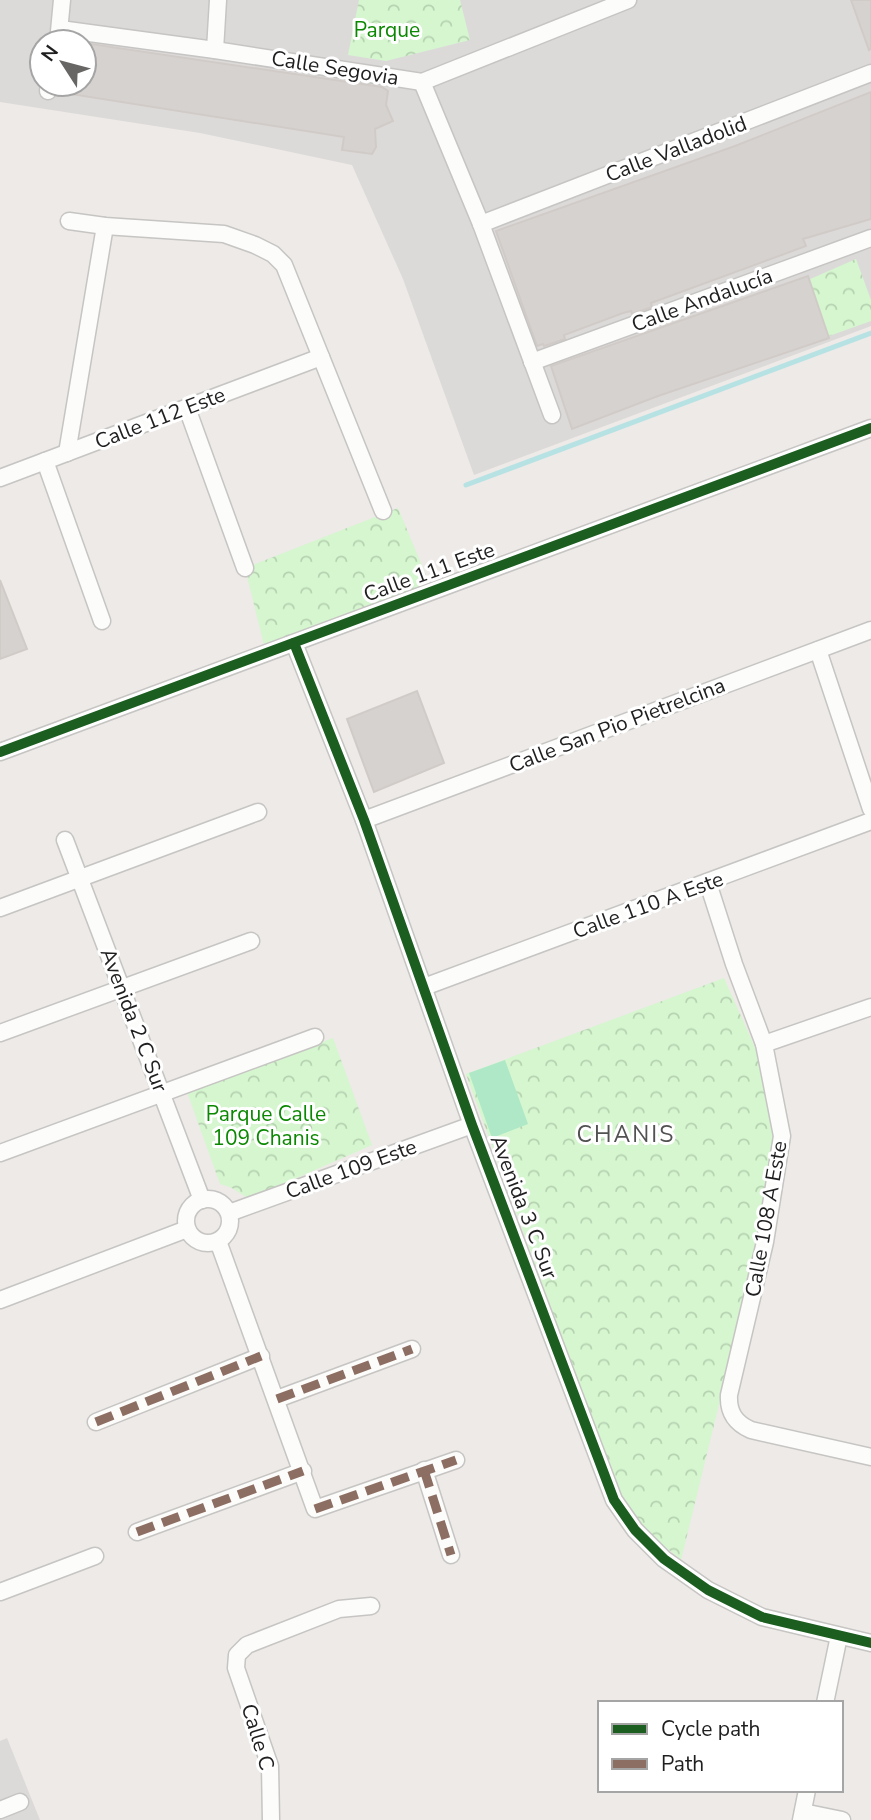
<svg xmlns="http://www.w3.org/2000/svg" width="871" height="1820" viewBox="0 0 871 1820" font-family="'Nunito Sans',sans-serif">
  <defs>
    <pattern id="park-crowns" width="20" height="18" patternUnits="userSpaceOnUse" patternTransform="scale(1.75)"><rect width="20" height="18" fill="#d5f6cf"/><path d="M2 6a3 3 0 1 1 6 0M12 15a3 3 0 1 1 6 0" fill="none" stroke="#b6d2b1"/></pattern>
  </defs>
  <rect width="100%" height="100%" fill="#edeae7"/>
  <g fill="#dcdad9" fill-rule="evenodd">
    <path d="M0,0h871v326l-397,149 -71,-196 -51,-114 -152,-32 -200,-31zM42,42h42v42h-42z"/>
    <polygon points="7,1738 40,1820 0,1820 0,1741"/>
  </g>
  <g fill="url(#park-crowns)">
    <polygon points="359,0 460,0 470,40 386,61 348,55"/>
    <polygon points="856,259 871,300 871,321 829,336 808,280"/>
    <polygon points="398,508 430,585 264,645 245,568"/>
    <polygon points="724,978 757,1052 775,1134 756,1253 681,1560 650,1534 620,1498 466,1074"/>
    <polygon points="333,1038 372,1145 249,1199 232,1188 220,1184 187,1092"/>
  </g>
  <polygon fill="#aee8c6" points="505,1060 528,1124 492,1138 469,1073"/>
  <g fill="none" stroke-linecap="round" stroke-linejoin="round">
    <polyline stroke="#b7e2e4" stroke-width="5" points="466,485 871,333"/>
  </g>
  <g fill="#d6d2cf" stroke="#d1cbc8" stroke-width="2">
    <polygon points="851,0 871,0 871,49 869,50"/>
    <polygon points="84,43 382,87 388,91 386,105 393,121 375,129 376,147 372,154 342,150 344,137 58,92 59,84 84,84"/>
    <polygon points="871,92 871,219 803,239 806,246 651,303 652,307 632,314 631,311 623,313 564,335 565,339 544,346 543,344 537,346 496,231 735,146"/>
    <polygon points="808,276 829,338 658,396 572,429 551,366"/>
    <polygon points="0,580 27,649 0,659"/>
    <polygon points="417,691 444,763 374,792 347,719"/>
  </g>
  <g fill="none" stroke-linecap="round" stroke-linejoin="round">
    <defs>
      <g id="street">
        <polyline points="60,29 215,50 422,82 628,0"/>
        <polyline points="58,42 62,0"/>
        <polyline points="215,50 218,0"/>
        <polyline points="422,82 481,224 552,415"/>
        <polyline points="48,91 49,84"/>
        <polyline points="69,221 105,226 224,234 255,245 273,254 284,265 383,511"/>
        <polyline points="481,224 871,73"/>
        <polyline points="532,362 871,238"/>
        <polyline points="187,408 245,568"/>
        <polyline points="67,453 105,226"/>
        <polyline points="45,461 102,621"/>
        <polyline points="0,478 321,357"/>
        <polyline points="294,643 364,820 472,1125 614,1500 635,1530 664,1559 708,1590 762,1617 871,1643"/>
        <polyline points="818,650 871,809"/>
        <polyline points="0,752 871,428"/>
        <polyline points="364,820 871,630"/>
        <polyline points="65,840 202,1200"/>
        <path d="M708,883l26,81 30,80 18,92 -17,106 -36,153c-1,17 6,28 22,35l120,27"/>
        <polyline points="0,908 258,812"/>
        <polyline points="424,987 871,821"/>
        <polyline points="0,1033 251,941"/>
        <polyline points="764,1044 871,1007"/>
        <polyline points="0,1153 315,1037"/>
        <circle cx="208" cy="1221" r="22"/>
        <polyline points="229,1213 472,1125"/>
        <polyline points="218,1241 315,1509 456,1460"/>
        <polyline points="0,1300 187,1229"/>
        <polyline points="277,1399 412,1349"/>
        <polyline points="96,1422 261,1356"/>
        <polyline points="424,1470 451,1555"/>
        <polyline points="137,1532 303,1471"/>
        <polyline points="0,1592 95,1556"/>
        <polyline points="825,1703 839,1636"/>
        <polyline points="0,1810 20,1802"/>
        <polyline points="803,1812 842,1820"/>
        <polyline points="271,1820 270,1766 236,1668 237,1655 247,1645 339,1609 371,1606"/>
        <polyline points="801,1820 807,1790"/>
      </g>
    </defs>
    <use href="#street" stroke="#c6c5c3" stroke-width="19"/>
    <use href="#street" stroke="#fcfcfb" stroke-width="16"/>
    <g stroke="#8d6e63" stroke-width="9" stroke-dasharray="18 9" stroke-linecap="butt">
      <polyline points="277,1399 412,1349"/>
      <polyline points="96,1422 261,1356"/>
      <polyline points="424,1470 451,1555"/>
      <polyline points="315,1509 456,1460"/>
      <polyline points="137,1532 303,1471"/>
    </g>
    <defs>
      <g id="cycleway">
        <polyline points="294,643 364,820 472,1125 614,1500 635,1530 664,1559 708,1590 762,1617 871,1643"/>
        <polyline points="0,752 871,428"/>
      </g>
    </defs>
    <use href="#cycleway" stroke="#fff" stroke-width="15"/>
    <use href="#cycleway" stroke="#1b5e20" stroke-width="10"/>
  </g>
  <g text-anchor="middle" stroke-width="6" stroke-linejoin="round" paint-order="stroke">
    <g font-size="21" fill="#0b8801" stroke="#fff">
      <text x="387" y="37">Parque</text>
      <text x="266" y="1121">Parque Calle<tspan x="266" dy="24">109 Chanis</tspan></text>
    </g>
    <g font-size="21" fill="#1f1f1f" stroke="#fff">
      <text transform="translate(335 68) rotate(9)" y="7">Calle Segovia</text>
      <text transform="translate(676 149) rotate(-21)" y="7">Calle Valladolid</text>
      <text transform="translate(702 300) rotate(-20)" y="7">Calle Andalucía</text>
      <text transform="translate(160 418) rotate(-21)" y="7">Calle 112 Este</text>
      <text transform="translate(429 572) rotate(-20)" y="7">Calle 111 Este</text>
      <text transform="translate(617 725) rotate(-21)" y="7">Calle San Pio Pietrelcina</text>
      <text transform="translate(648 905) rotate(-20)" y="7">Calle 110 A Este</text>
      <text transform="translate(134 1020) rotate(69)" y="7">Avenida 2 C Sur</text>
      <text transform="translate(351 1169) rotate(-20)" y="7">Calle 109 Este</text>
      <text transform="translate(524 1207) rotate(69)" y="7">Avenida 3 C Sur</text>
      <text transform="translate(766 1219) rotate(-80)" y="7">Calle 108 A Este</text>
      <text transform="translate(258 1737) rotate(73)" y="7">Calle C</text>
    </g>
    <g font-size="23" letter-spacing="2" fill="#525252" stroke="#fff">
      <text x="626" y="1142">CHANIS</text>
    </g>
  </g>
  <rect x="598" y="1701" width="245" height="91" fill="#ffffff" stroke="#a5a5a5" stroke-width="2"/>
  <rect x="612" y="1724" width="35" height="10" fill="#1b5e20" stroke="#a5a5a5" stroke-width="2"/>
  <text x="661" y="1736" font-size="21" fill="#1f1f1f">Cycle path</text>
  <rect x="612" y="1759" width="35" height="10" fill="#8d6e63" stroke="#a5a5a5" stroke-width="2"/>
  <text x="661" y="1771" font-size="21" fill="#1f1f1f">Path</text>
  <g transform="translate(63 63) rotate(306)"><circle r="33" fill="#ffffff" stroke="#a5a5a5" stroke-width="2"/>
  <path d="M0-5L12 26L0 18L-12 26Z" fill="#676665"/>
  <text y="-10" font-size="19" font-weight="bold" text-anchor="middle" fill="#1f1f1f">N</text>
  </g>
</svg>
